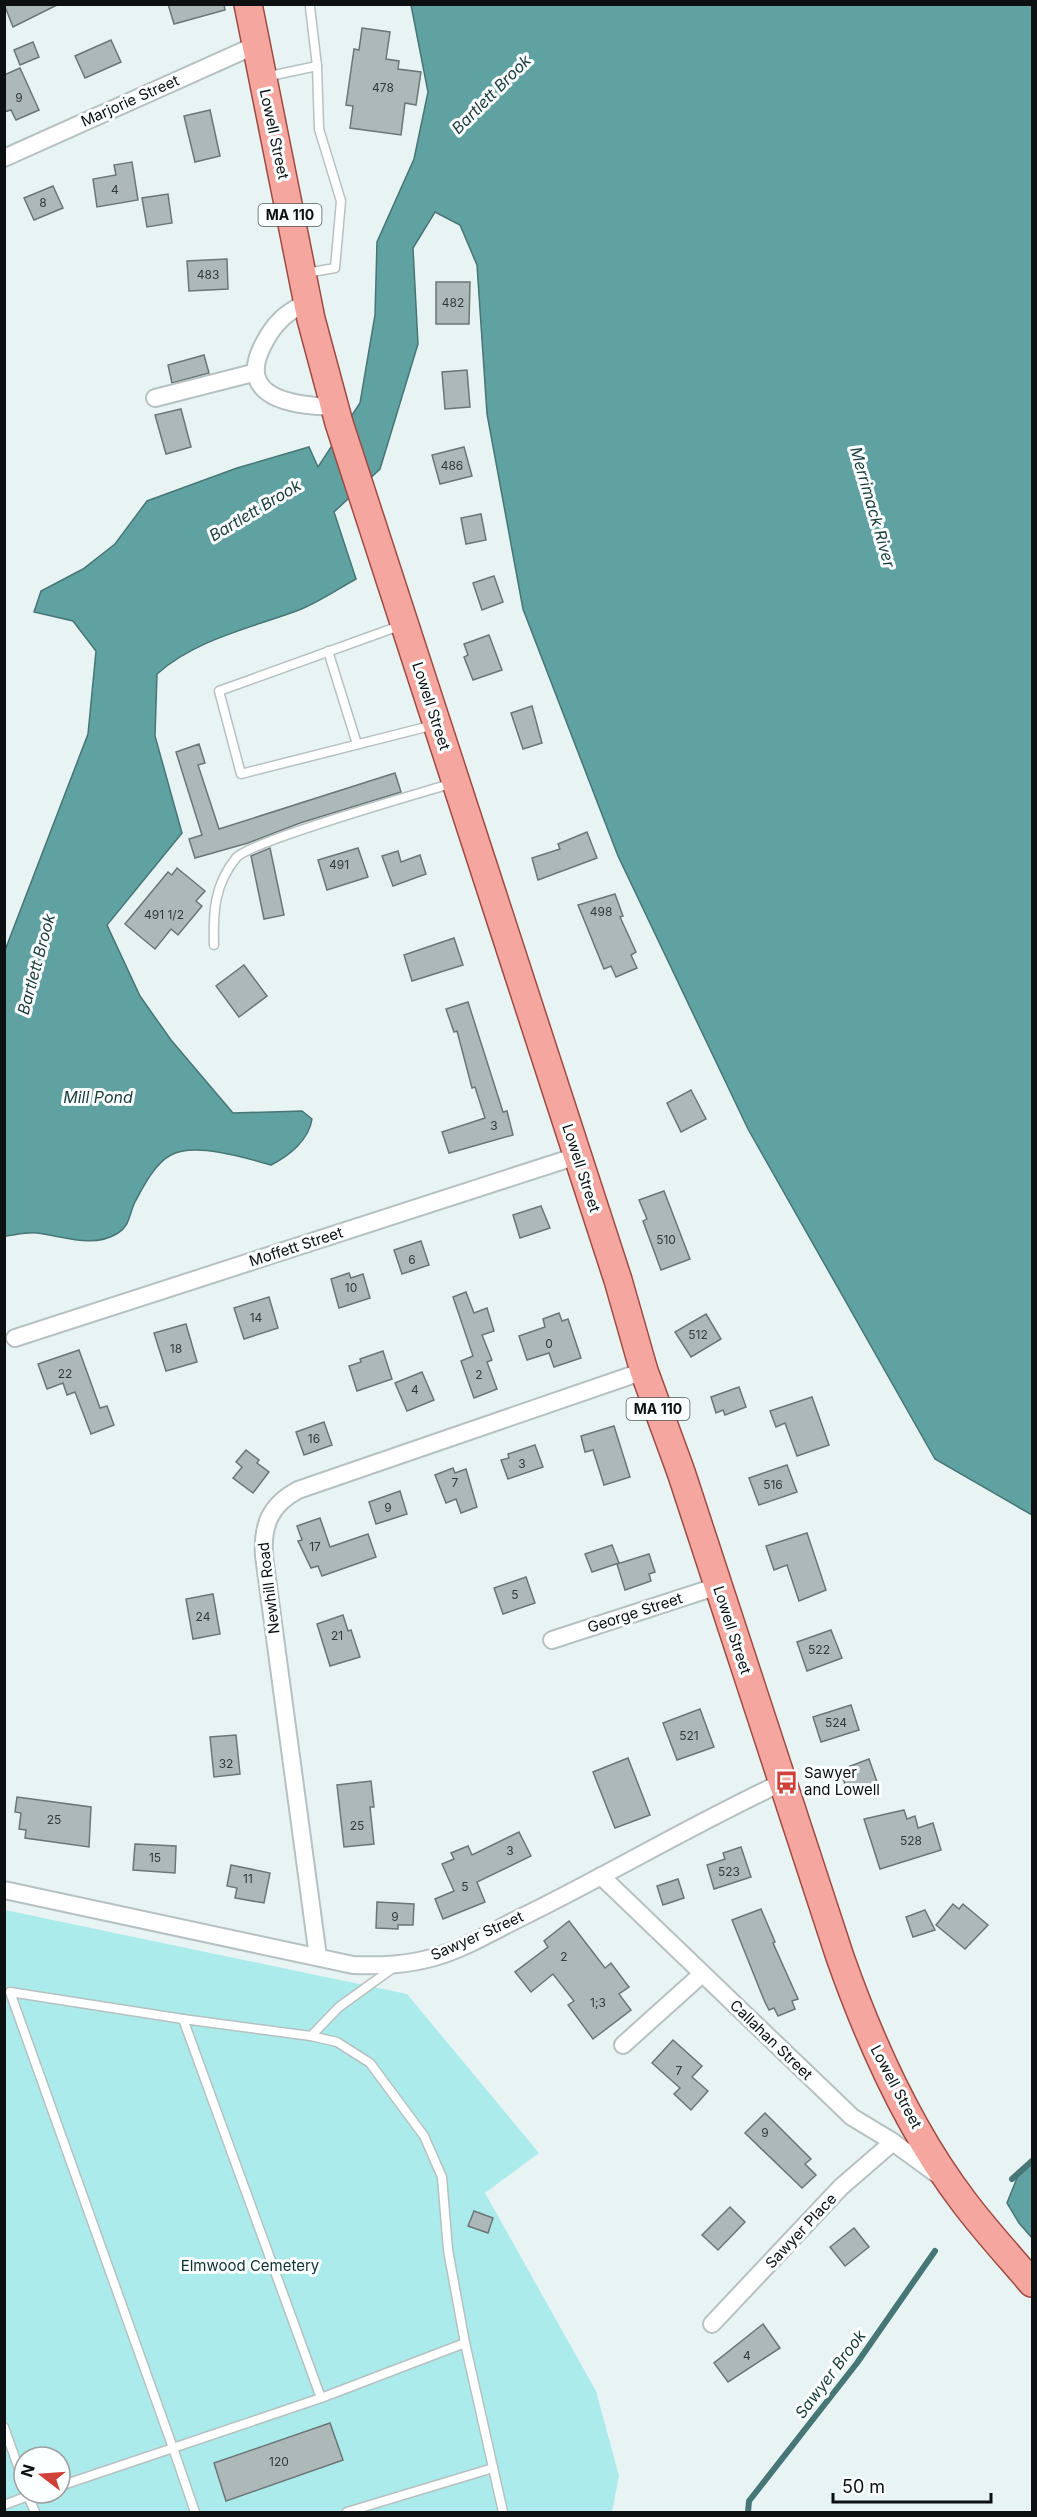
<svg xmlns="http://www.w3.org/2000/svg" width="1037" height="2517" viewBox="0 0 1037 2517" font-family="Inter,sans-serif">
  <rect width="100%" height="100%" fill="#e8f4f3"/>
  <path fill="#acebeb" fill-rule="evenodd" d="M5,1910l402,84 132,159 -54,40 111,198 23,85 -7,36h-607zM24,2457h36v36h-36z"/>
  <g fill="#60a1a1" stroke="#477676" stroke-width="1.5">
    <path d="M411,5h621v1510l-97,-56 -187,-330 -130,-273 -95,-247 -36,-195 -10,-149 -17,-40 -25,-13 -22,36 5,96 -38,125 -46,43 22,67c-18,10 -37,23 -57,31 -48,18 -103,29 -142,64l-2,62 27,97 -75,92 33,71 31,44 62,73 69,-2 10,8c-3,21 -23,37 -41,46 -24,-7 -76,-23 -100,-10 -16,8 -28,32 -36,47 -6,12 -5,24 -17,31 -25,16 -55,3 -81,0 -11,-1 -22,2 -32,3l-1,-283 84,-219 8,-83 -23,-30 -39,-9 7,-21 42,-22 32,-25 32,-43 90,-33 72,-21 9,20 42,-64 15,-88 2,-73 37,-83 14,-67z"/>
    <polygon points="1032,2158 1032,2238 1019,2223 1007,2203 1019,2173"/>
  </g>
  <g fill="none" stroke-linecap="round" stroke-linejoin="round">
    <g stroke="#477676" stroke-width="6">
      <polyline points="1012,2179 1032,2161"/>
      <polyline points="748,2512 749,2501 857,2363 935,2251"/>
    </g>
  </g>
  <g fill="#adb8b8" stroke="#6c7676" stroke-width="1.5">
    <polygon points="4,4 59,4 13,27"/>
    <polygon points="168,4 224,4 225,10 174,24"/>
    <polygon points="362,28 390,32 386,59 399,61 398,69 421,72 416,105 405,103 401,135 350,128 353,106 346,105 354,49 359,50"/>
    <polygon points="111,40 121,62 85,78 75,56"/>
    <polygon points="33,42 39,57 20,65 14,50"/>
    <polygon points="20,68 39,110 16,120 11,110 4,112 4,75"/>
    <polygon points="210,110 220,156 195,162 184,116"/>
    <polygon points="132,162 138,200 97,207 93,179 116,175 114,165"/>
    <polygon points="53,186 63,208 34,220 24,198"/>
    <polygon points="168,194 172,223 147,227 142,198"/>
    <polygon points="227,259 228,289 189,291 187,261"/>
    <polygon points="436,282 470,282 469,324 436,324"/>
    <polygon points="204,355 209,373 172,383 168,365"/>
    <polygon points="467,370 470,407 445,409 442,372"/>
    <polygon points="181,409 191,447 166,454 155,415"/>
    <polygon points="464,447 472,476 440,484 432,455"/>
    <polygon points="481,514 486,540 466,544 461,518"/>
    <polygon points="494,576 503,602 482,610 473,583"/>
    <polygon points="489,635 502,670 473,680 464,657 468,655 464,644"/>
    <polygon points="532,706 542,743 523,749 511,713"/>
    <polygon points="199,744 205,763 198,765 219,829 395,773 401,792 300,823 248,843 195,858 189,839 202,835 176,752"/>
    <polygon points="587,832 597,858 538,880 532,858 560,849 558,844"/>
    <polygon points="270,848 284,915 264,919 251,856"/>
    <polygon points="358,848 368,877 327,890 318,860"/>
    <polygon points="398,851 401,862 420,855 426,874 393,886 382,856"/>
    <polygon points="177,868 205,891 196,901 202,906 178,935 171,929 155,949 125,924 168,872 172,875"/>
    <polygon points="615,894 623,916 620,917 636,952 631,955 637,968 616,977 611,966 604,969 578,905"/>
    <polygon points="454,938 463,965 412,981 404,955"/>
    <polygon points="244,965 267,996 239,1017 216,986"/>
    <polygon points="468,1002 503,1112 507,1111 513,1135 449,1153 442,1132 485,1118 475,1087 472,1088 457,1031 454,1032 446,1009"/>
    <polygon points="691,1090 706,1119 681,1132 667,1103"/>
    <polygon points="664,1191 690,1259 661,1270 643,1221 647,1219 639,1200"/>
    <polygon points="541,1206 550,1228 520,1238 513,1215"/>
    <polygon points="421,1241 429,1265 402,1274 394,1250"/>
    <polygon points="349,1273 351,1278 363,1274 370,1298 339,1308 331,1279"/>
    <polygon points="466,1292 474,1313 487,1308 494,1331 482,1335 492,1360 487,1362 497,1389 474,1398 461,1361 473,1356 453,1297"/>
    <polygon points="269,1297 278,1328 244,1339 234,1308"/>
    <polygon points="559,1313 562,1321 568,1319 581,1358 554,1367 549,1353 527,1360 519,1336 545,1327 543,1319"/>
    <polygon points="706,1314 721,1339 691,1357 675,1332"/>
    <polygon points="186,1324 197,1362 166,1371 154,1333"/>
    <polygon points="79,1350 100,1408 107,1406 114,1425 91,1434 75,1392 67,1395 63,1383 47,1389 38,1364"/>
    <polygon points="383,1351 392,1379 357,1391 349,1366 361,1362 360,1359"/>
    <polygon points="422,1372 434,1400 407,1411 395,1383"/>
    <polygon points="739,1387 746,1407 725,1415 723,1410 716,1413 711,1397"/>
    <polygon points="812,1397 829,1445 797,1456 785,1423 776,1427 770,1411"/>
    <polygon points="324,1422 332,1445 304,1455 296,1432"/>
    <polygon points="614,1426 630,1477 604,1485 593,1450 585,1452 581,1436"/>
    <polygon points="535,1445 543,1467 508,1479 501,1460 509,1458 508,1454"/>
    <polygon points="246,1450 259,1460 257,1463 269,1472 253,1493 233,1478 242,1467 236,1462"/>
    <polygon points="787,1465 797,1492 759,1505 749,1478"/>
    <polygon points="453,1468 455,1473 466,1469 477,1507 461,1513 456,1499 446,1503 435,1475"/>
    <polygon points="400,1491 407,1514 376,1524 369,1502"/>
    <polygon points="320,1518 330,1547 368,1534 376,1557 322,1576 318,1566 311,1568 298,1541 302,1540 297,1526"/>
    <polygon points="807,1533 826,1590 799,1601 787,1565 774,1570 766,1546"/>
    <polygon points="612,1545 619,1563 592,1572 585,1554"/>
    <polygon points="649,1554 655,1572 649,1574 651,1581 625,1590 617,1564"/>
    <polygon points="526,1577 535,1603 503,1614 494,1588"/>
    <polygon points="213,1594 220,1634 193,1639 186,1599"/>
    <polygon points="343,1615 348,1631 351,1630 360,1657 330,1666 317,1624"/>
    <polygon points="831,1630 842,1658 807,1671 797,1642"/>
    <polygon points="851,1705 859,1730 821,1742 813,1717"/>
    <polygon points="700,1709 714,1747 677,1760 663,1723"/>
    <polygon points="236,1735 240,1774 214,1777 210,1737"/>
    <polygon points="628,1758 650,1815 615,1828 593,1772"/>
    <polygon points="869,1759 877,1782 847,1790 840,1770"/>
    <polygon points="371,1781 374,1807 370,1807 374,1844 344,1847 337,1785"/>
    <polygon points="17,1797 91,1807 89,1847 25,1838 26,1830 19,1829 21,1813 15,1812"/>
    <polygon points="904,1810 907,1819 915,1816 918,1828 933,1823 941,1850 880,1869 864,1819"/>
    <polygon points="519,1832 531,1856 477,1882 485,1902 443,1919 435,1899 454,1891 442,1864 454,1859 451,1853 468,1846 472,1855"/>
    <polygon points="135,1844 176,1846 175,1873 133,1870"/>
    <polygon points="741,1847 751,1877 714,1889 707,1865 725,1859 723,1853"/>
    <polygon points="231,1865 270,1873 264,1903 235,1898 237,1888 227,1886"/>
    <polygon points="678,1879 684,1898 663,1905 657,1886"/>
    <polygon points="377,1902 414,1904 413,1925 398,1925 398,1929 376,1928"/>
    <polygon points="953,1904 959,1909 963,1904 988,1925 965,1949 936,1925"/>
    <polygon points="761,1909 775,1942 773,1943 798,1999 792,2001 795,2009 778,2016 774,2008 769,2010 764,2000 732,1920"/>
    <polygon points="925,1910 935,1930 913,1937 906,1917"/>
    <polygon points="569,1921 605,1968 611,1963 629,1987 619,1994 631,2010 593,2039 568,2005 574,2001 553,1974 531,1992 515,1972 548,1947 544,1941"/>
    <polygon points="673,2040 702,2066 692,2077 708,2091 691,2110 674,2094 680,2088 652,2063"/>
    <polygon points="765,2113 811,2159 805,2164 816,2175 802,2188 745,2133"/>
    <polygon points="730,2207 745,2222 718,2250 702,2235"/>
    <polygon points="474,2211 493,2218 488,2233 468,2226"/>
    <polygon points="854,2228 869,2247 845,2266 830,2247"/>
    <polygon points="763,2324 780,2348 728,2382 714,2363"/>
    <polygon points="330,2423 343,2460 226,2501 214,2463"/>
  </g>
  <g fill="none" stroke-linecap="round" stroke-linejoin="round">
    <defs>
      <g id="lane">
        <polyline points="310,7 317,66"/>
        <polyline points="265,77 317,66 319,129 341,201 335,268 306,273"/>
        <polyline points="402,625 219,691 241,774 434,725"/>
        <polyline points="328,651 357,744"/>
        <path d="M214,945c-1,-32 0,-60 22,-87 14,-17 185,-65 217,-75"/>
        <polyline points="183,2019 311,2036"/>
        <polyline points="465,2343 503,2512"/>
        <polyline points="321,2398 183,2019 10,1992 173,2448 321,2398 465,2343 448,2250 442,2177 424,2136 370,2063 337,2042 311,2036 339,2007 393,1968"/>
        <polyline points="4,2427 24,2483"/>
        <polyline points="60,2486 173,2448 195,2512"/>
        <polyline points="4,2505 28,2496 35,2512"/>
        <polyline points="347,2512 493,2468"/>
      </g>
      <g id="street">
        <polyline points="4,158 256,45"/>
        <path d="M308,302c-22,10 -34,21 -45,43 -28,54 32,61 72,62"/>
        <polyline points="155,398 253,373"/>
        <polyline points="15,1338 577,1156"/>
        <polyline points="552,1640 718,1586"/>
        <polyline points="601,1876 852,2117 890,2140 938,2175"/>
        <path d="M4,1890l349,75c29,1 54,0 82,-8 31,-9 62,-28 91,-42 87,-43 169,-92 257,-133"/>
        <path d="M318,1957l-54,-401c-2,-31 6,-51 34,-66l346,-119"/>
        <polyline points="623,2045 702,1974"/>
        <polyline points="712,2324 841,2187 893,2142"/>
      </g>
      <path id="primary" d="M248,4l63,315 28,104 279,857 26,91 37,101 159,485c30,85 69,173 124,245 21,28 45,54 68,81"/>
    </defs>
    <use href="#lane" stroke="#b6c1c1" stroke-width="11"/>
    <use href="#street" stroke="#b6c1c1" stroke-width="20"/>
    <use href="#primary" stroke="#9f4b43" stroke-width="30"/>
    <use href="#lane" stroke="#fff" stroke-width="8"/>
    <use href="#street" stroke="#fff" stroke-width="16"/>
    <use href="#primary" stroke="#f5a69f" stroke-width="27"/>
  </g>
  <defs>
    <symbol id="bus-bare" viewBox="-9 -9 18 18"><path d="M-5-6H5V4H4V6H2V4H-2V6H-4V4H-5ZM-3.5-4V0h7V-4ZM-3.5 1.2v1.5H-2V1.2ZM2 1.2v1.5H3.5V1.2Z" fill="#cf4139" stroke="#fcffff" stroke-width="2.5" paint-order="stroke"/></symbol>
  </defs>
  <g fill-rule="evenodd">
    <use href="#bus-bare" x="770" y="1766" width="33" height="33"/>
  </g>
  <g text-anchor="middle" stroke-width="6" stroke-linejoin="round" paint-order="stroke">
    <g font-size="12" fill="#343a3a">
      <text x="383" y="92">478</text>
      <text x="19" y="102">9</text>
      <text x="115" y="194">4</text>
      <text x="43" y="207">8</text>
      <text x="208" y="279">483</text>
      <text x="453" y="307">482</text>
      <text x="452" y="470">486</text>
      <text x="339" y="869">491</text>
      <text x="601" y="916">498</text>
      <text x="164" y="919">491 1/2</text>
      <text x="494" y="1130">3</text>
      <text x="666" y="1244">510</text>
      <text x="412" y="1264">6</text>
      <text x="351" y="1292">10</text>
      <text x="256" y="1322">14</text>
      <text x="698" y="1339">512</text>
      <text x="549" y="1348">0</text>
      <text x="176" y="1353">18</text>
      <text x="65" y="1378">22</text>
      <text x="479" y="1379">2</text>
      <text x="415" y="1394">4</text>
      <text x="314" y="1443">16</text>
      <text x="522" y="1468">3</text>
      <text x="455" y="1487">7</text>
      <text x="773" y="1489">516</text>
      <text x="388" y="1512">9</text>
      <text x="315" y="1551">17</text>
      <text x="515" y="1599">5</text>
      <text x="203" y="1621">24</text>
      <text x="337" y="1640">21</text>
      <text x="819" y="1654">522</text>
      <text x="836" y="1727">524</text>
      <text x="689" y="1740">521</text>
      <text x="226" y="1768">32</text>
      <text x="54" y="1824">25</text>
      <text x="357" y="1830">25</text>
      <text x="911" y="1845">528</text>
      <text x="510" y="1855">3</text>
      <text x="155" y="1862">15</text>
      <text x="729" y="1876">523</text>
      <text x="248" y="1883">11</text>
      <text x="465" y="1891">5</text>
      <text x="395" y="1921">9</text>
      <text x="564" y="1961">2</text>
      <text x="598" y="2007">1;3</text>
      <text x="679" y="2075">7</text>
      <text x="765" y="2137">9</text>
      <text x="747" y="2360">4</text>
      <text x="279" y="2466">120</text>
    </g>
    <g fill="#fcffff" stroke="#545858" stroke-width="1.5">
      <rect x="258.5" y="204" width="63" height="22" rx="4.5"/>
      <rect x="626.5" y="1398" width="63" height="22" rx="4.5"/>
    </g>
    <g font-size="14" font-weight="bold" fill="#0c1010">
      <text x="290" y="220">MA 110</text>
      <text x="658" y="1414">MA 110</text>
    </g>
    <g font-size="15" fill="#0c1010" stroke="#fcffff">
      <text transform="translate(130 101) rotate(-24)" y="5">Marjorie Street</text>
      <text transform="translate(274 134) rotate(78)" y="5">Lowell Street</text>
      <text transform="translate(431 706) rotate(72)" y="5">Lowell Street</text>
      <text transform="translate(581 1168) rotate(72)" y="5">Lowell Street</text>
      <text transform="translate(296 1247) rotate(-18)" y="5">Moffett Street</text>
      <text transform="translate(269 1588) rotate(-97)" y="5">Newhill Road</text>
      <text transform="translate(635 1613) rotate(-18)" y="5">George Street</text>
      <text transform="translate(732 1630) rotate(72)" y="5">Lowell Street</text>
      <text transform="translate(477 1936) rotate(-24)" y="5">Sawyer Street</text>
      <text transform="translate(771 2040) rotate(44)" y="5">Callahan Street</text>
      <text transform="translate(896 2087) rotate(62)" y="5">Lowell Street</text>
      <text transform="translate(801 2231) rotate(-47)" y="5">Sawyer Place</text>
    </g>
    <g font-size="15" fill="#0c1010" stroke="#fcffff" text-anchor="start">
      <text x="804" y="1778">Sawyer<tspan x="804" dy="17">and Lowell</tspan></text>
    </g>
    <g font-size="15" fill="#0f3031" stroke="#fcffff">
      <text x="250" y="2271">Elmwood Cemetery</text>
    </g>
    <g font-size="16" font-style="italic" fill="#1a3b3b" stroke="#fcffff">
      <text transform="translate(491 94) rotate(-45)" y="6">Bartlett Brook</text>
      <text transform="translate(873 507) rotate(74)" y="6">Merrimack River</text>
      <text transform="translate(255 510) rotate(-31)" y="6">Bartlett Brook</text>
      <text transform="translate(36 964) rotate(-75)" y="6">Bartlett Brook</text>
      <text x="98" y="1103">Mill Pond</text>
      <text transform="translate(830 2374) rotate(-53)" y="6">Sawyer Brook</text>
    </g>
  </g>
  <rect width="1037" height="2517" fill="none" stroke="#0c1010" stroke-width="12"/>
  <g transform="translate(42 2475) rotate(287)"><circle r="28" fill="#fcffff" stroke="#9c9f9f" stroke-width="1.5"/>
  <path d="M0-4.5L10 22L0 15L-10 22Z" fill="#cf4139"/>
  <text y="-9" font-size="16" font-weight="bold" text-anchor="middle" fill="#0c1010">N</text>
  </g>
  <path d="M833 2493v9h158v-9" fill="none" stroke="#0c1010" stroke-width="3"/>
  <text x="842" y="2493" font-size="18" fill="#0c1010" stroke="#fcffff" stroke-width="4.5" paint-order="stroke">50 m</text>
</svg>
